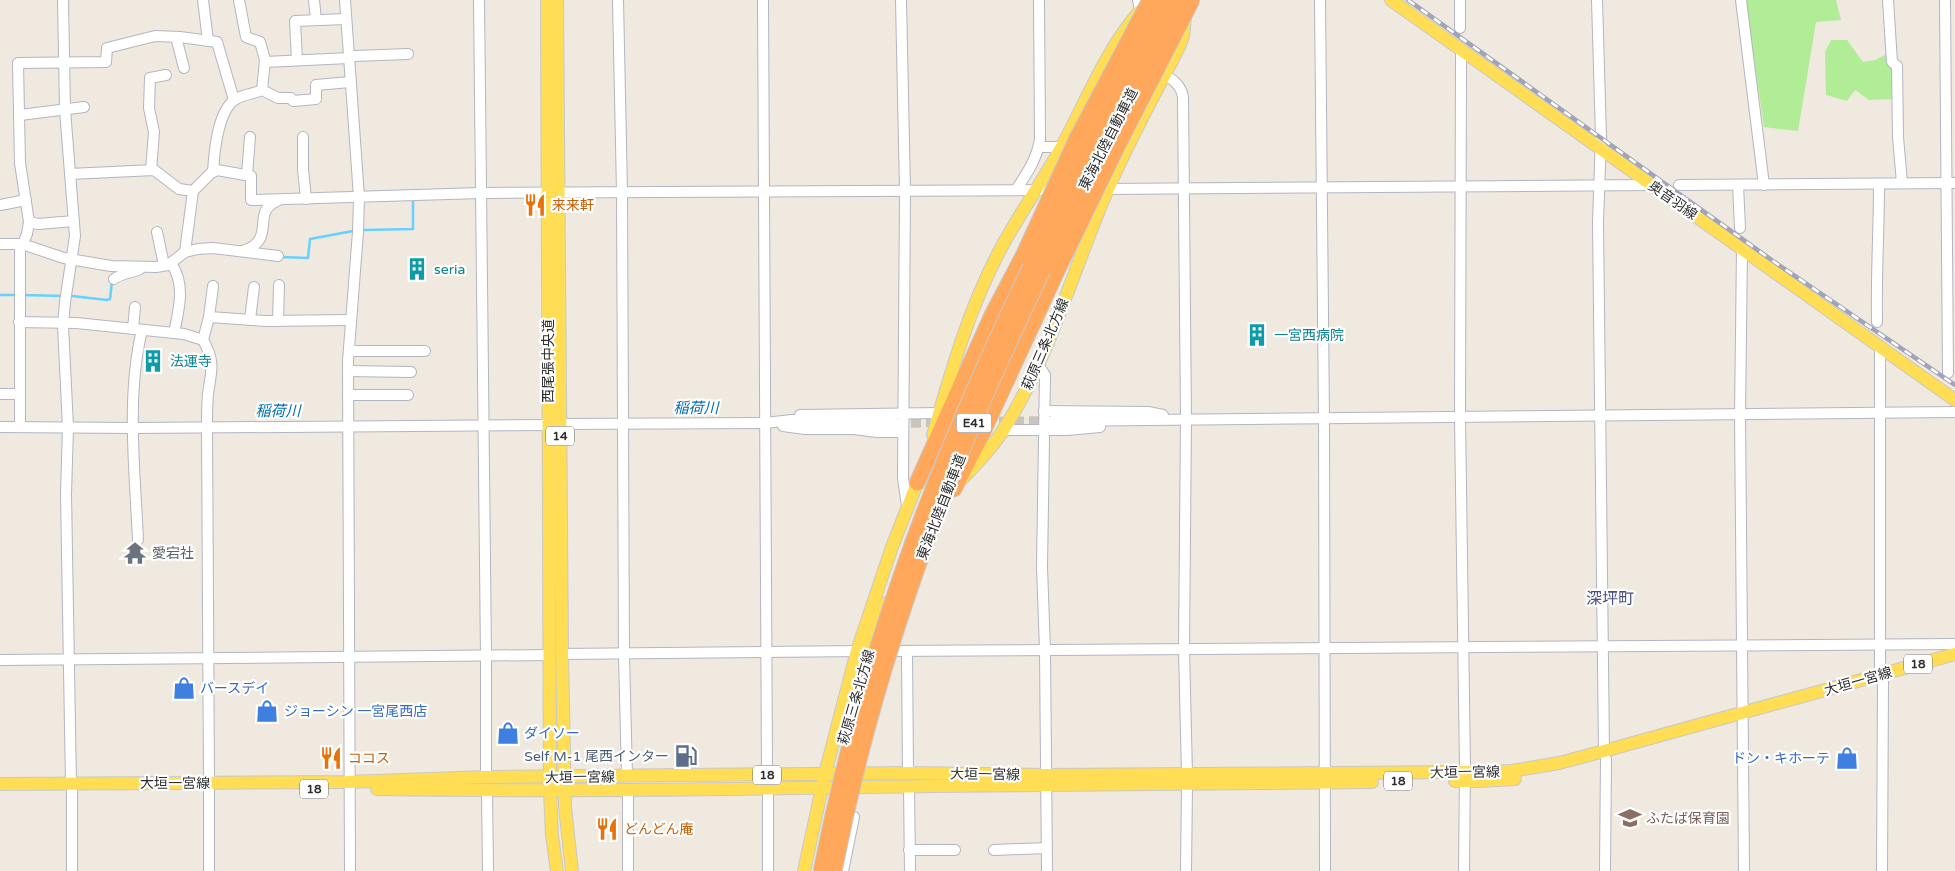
<svg xmlns="http://www.w3.org/2000/svg" width="1955" height="871" viewBox="0 0 1955 871" font-family="'Varela Round','Noto Sans JP',sans-serif">
  <rect width="100%" height="100%" fill="#f0e9df"/>
  <g fill="#b1ec96">
    <polygon points="1745,0 1836,0 1841,20 1816,22 1798,131 1764,127"/>
    <polygon points="1831,40 1847,40 1863,62 1875,60 1891,52 1897,99 1869,100 1855,90 1847,101 1826,95 1825,52"/>
  </g>
  <g fill="none" stroke-linecap="round" stroke-linejoin="round">
    <g stroke="#68d0fc" stroke-width="2.5">
      <polyline points="364,230 413,229 413,201"/>
      <polyline points="281,257 308,258 310,239 353,231"/>
      <polyline points="0,295 16,295"/>
      <polyline points="23,295 63,296"/>
      <polyline points="72,296 107,300 110,299 112,281"/>
    </g>
    <g stroke="#c9c4bc" stroke-width="10" stroke-dasharray="10 5" stroke-linecap="butt">
      <polyline points="984,422 1052,421"/>
      <polyline points="896,423 944,422"/>
    </g>
    <defs>
      <g id="minor">
        <polyline points="63,0 65,110 75,236 65,302 63,326 68,427 66,494 71,784"/>
        <polyline points="203,0 208,41"/>
        <polyline points="314,0 316,20"/>
        <polyline points="345,0 359,197 358,232 348,361 350,871"/>
        <polyline points="479,0 486,656 486,777"/>
        <polyline points="618,0 622,192 624,655 627,776"/>
        <polyline points="763,0 767,775"/>
        <polyline points="901,0 905,191 903,478 907,506"/>
        <polyline points="1138,0 1140,10"/>
        <polyline points="1320,0 1324,419 1325,871"/>
        <polyline points="1597,0 1601,137 1598,222 1604,751"/>
        <polyline points="1741,0 1764,185"/>
        <polyline points="1888,0 1892,62 1897,66 1898,137 1902,183"/>
        <polyline points="1945,0 1948,373"/>
        <polyline points="1460,28 1460,0"/>
        <polyline points="176,37 184,68"/>
        <polyline points="1461,49 1460,418 1465,767 1464,871"/>
        <polyline points="297,60 295,21 346,19"/>
        <polyline points="265,62 349,58 354,56 408,54"/>
        <path d="M1159,72c12,6 22,12 24,25l3,322 -2,230 3,126"/>
        <polyline points="262,90 278,98 291,98 293,101 316,99 316,85 350,82"/>
        <polyline points="20,115 84,107"/>
        <polyline points="303,137 303,169 306,199"/>
        <polyline points="1039,147 1061,147"/>
        <polyline points="151,170 154,132 149,108 150,78 166,75"/>
        <path d="M213,172c1,-19 5,-63 23,-73 8,-5 18,-5 26,-9l3,-30 -5,-18 -14,-5 -7,-37"/>
        <polyline points="70,174 154,170 179,189 193,191 211,173 217,170 251,176 251,200 481,193 1058,190"/>
        <polyline points="247,175 250,137"/>
        <polyline points="1679,185 1955,183"/>
        <polyline points="1738,185 1740,228"/>
        <polyline points="1103,189 1651,185"/>
        <path d="M1016,190c11,-17 21,-31 24,-51l-1,-139"/>
        <polyline points="0,205 26,200"/>
        <polyline points="29,222 38,224 74,221"/>
        <polyline points="157,232 164,265"/>
        <polyline points="0,244 22,244 64,258 111,266 156,267 168,265 185,252 198,249 213,248 278,256"/>
        <polyline points="1742,249 1740,415 1744,871"/>
        <path d="M243,251c35,-12 7,-39 34,-50"/>
        <polyline points="185,252 193,191"/>
        <path d="M171,263c15,22 8,45 3,70"/>
        <path d="M114,279c7,-6 18,-6 26,-10"/>
        <polyline points="209,317 265,321 351,320"/>
        <polyline points="250,320 254,287"/>
        <polyline points="278,321 279,285"/>
        <path d="M19,322l57,1 108,11 19,6c13,23 8,31 5,54 -1,11 -1,22 -1,32l2,357"/>
        <path d="M1877,322c-1,-46 2,-91 2,-137"/>
        <polyline points="133,329 135,307"/>
        <polyline points="203,340 209,317 213,286"/>
        <polyline points="1880,347 1880,675"/>
        <polyline points="349,351 425,351"/>
        <polyline points="1039,366 1045,375 1042,567 1045,650 1047,871"/>
        <polyline points="348,371 411,372"/>
        <polyline points="0,394 20,394"/>
        <polyline points="348,395 408,395"/>
        <polyline points="1044,411 1148,412 1163,415"/>
        <polyline points="800,415 939,413"/>
        <polyline points="1052,421 1955,412"/>
        <polyline points="560,424 765,423 792,420 895,423"/>
        <polyline points="783,426 805,429 854,429 877,432 903,432"/>
        <polyline points="0,427 134,428 549,425"/>
        <polyline points="20,427 20,250 27,234 29,222 20,163 18,63 106,62 107,48 155,36 180,37 217,42 234,100"/>
        <polyline points="1003,430 1067,430 1100,427"/>
        <path d="M138,540c-3,-68 -12,-144 4,-210"/>
        <polyline points="886,651 1955,644"/>
        <polyline points="907,651 908,773"/>
        <polyline points="562,654 864,651"/>
        <polyline points="0,660 550,655"/>
        <polyline points="909,786 910,871"/>
        <polyline points="209,790 209,871"/>
        <polyline points="628,790 628,871"/>
        <polyline points="72,791 72,871"/>
        <polyline points="487,791 488,871"/>
        <polyline points="909,850 955,850"/>
        <polyline points="994,850 1046,848"/>
        <polyline points="768,871 768,790"/>
        <polyline points="843,871 854,817"/>
        <polyline points="1186,871 1187,784"/>
        <polyline points="1605,871 1606,759"/>
        <polyline points="1882,871 1883,682"/>
      </g>
      <g id="major">
        <polyline points="547,0 550,791 552,836 557,871"/>
        <polyline points="557,0 562,654 565,807 572,871"/>
        <polyline points="1391,0 1955,400"/>
        <path d="M933,435c18,-63 36,-127 67,-185 19,-36 43,-69 62,-104 24,-44 45,-98 78,-135"/>
        <path d="M963,478c15,-16 30,-31 41,-49 47,-75 69,-160 104,-240 21,-49 47,-95 71,-142l4,-11 2,-19"/>
        <polyline points="858,688 868,651 886,603"/>
        <polyline points="1455,781 1479,781 1515,779"/>
        <polyline points="0,784 348,782 486,777 908,773 1045,775 1465,772 1511,771 1559,763 1604,751 1955,654"/>
        <path d="M377,789c186,3 370,0 555,-3 147,-2 294,-3 440,-4"/>
        <polyline points="804,871 825,774 857,651 892,547 920,476"/>
      </g>
      <g id="highway">
        <polyline points="917,483 992,315 1023,256"/>
        <polyline points="954,489 982,434 1057,271"/>
      </g>
    </defs>
    <use href="#minor" stroke="#b3b5c2" stroke-width="12"/>
    <use href="#major" stroke="#c9c9c9" stroke-width="14"/>
    <use href="#highway" stroke="#c9c9c9" stroke-width="17"/>
    <use href="#minor" stroke="#fff" stroke-width="10"/>
    <use href="#major" stroke="#fd5" stroke-width="12"/>
    <use href="#highway" stroke="#ffa75b" stroke-width="15"/>
    <defs>
      <polyline id="rail" points="1408,0 1773,261 1955,385"/>
    </defs>
    <use href="#rail" stroke="#a0a3ba" stroke-width="4.5"/>
    <use href="#rail" stroke="#fff" stroke-width="2.5" stroke-dasharray="8" stroke-linecap="butt"/>
    <defs>
      <g id="highway-bridge">
        <polyline points="1023,256 1077,138 1150,0"/>
        <polyline points="1057,271 1117,147 1192,0"/>
        <path d="M821,871c32,-160 82,-318 147,-467 59,-138 128,-270 195,-404"/>
        <path d="M834,871c31,-158 82,-315 146,-463 60,-139 130,-273 198,-408"/>
      </g>
    </defs>
    <use href="#highway-bridge" stroke="#c9c9c9" stroke-width="17" stroke-linecap="butt"/>
    <use href="#highway-bridge" stroke="#ffa75b" stroke-width="15"/>
  </g>
  <defs>
    <symbol id="restaurant-bare" viewBox="-9 -9 18 18"><path d="M-5-6h1v4h1v-4h1v4h1v-4h1v5L-1.5 .5V6h-2V.5L-5-1ZM5-6V6H3V1.5H1.5Q1.5-4 5-6Z" fill="#e8710a" stroke="#fff" stroke-width="2.5" paint-order="stroke"/></symbol>
    <symbol id="building-bare" viewBox="-9 -9 18 18"><path d="M-4-6H4V6H1V3H-1V6H-4ZM-2.5-4.3h1.7v1.8h-1.7ZM.8-4.3h1.7v1.8H.8ZM-2.5-1h1.7V.8h-1.7ZM.8-1h1.7V.8H.8Z" fill="#0f9aa8" stroke="#fff" stroke-width="2.5" paint-order="stroke"/></symbol>
    <symbol id="temple-bare" viewBox="-9 -9 18 18"><path d="M0-6L5-2H3V0L6.5 2.5H4V6H1.5V3h-3V6H-4V2.5H-6.5L-3 0V-2H-5Z" fill="#6b7280" stroke="#fff" stroke-width="2.5" paint-order="stroke"/></symbol>
    <symbol id="shop-bare" viewBox="-9 -9 18 18"><path d="M-5-2.5h2.3a2.7 3.5 0 0 1 5.4 0H5L5.5 6h-11ZM-1.5-2.5h3a1.5 2.3 0 0 0-3 0Z" fill="#3f7fe0" stroke="#fff" stroke-width="2.5" paint-order="stroke"/></symbol>
    <symbol id="fuel-bare" viewBox="-9 -9 18 18"><path d="M-5.5-6h7V0h2V4h1.3V-2.5L3-4.5l.8-.8L6-3V5H2.5V1h-1V6h-7ZM-4.2-4.7v3.2H.2V-4.7Z" fill="#5c6f8a" stroke="#fff" stroke-width="2.5" paint-order="stroke"/></symbol>
    <symbol id="school-bare" viewBox="-9 -9 18 18"><path d="M0-5L7-2L0 1L-7-2ZM-4 1L0 2.5L4 1V4Q0 6-4 4Z" fill="#8d6e63" stroke="#fff" stroke-width="2.5" paint-order="stroke"/></symbol>
  </defs>
  <g fill-rule="evenodd">
    <use href="#restaurant-bare" x="519" y="189" width="32" height="32"/>
    <use href="#building-bare" x="401" y="253" width="32" height="32"/>
    <use href="#building-bare" x="1241" y="319" width="32" height="32"/>
    <use href="#building-bare" x="137" y="345" width="32" height="32"/>
    <use href="#temple-bare" x="119" y="537" width="32" height="32"/>
    <use href="#shop-bare" x="168" y="672" width="32" height="32"/>
    <use href="#shop-bare" x="251" y="695" width="32" height="32"/>
    <use href="#shop-bare" x="492" y="717" width="32" height="32"/>
    <use href="#fuel-bare" x="670" y="740" width="32" height="32"/>
    <use href="#restaurant-bare" x="315" y="742" width="32" height="32"/>
    <use href="#shop-bare" x="1831" y="742" width="32" height="32"/>
    <use href="#school-bare" x="1614" y="802" width="32" height="32"/>
    <use href="#restaurant-bare" x="591" y="813" width="32" height="32"/>
  </g>
  <g text-anchor="middle" stroke-width="4.5" stroke-linejoin="round" paint-order="stroke">
    <g fill="#fff" stroke="#6d6d6d" stroke-width="1">
      <rect x="956.5" y="413.5" width="35" height="19" rx="4"/>
      <rect x="546" y="426.5" width="28" height="19" rx="4"/>
      <rect x="1904" y="654.5" width="28" height="19" rx="4"/>
      <rect x="753" y="765.5" width="28" height="19" rx="4"/>
      <rect x="1384" y="771.5" width="28" height="19" rx="4"/>
      <rect x="300" y="779.5" width="28" height="19" rx="4"/>
    </g>
    <g font-size="12" font-weight="bold" fill="#2e2e2e">
      <text x="974" y="427">E41</text>
      <text x="560" y="440">14</text>
      <text x="1918" y="668">18</text>
      <text x="767" y="779">18</text>
      <text x="1398" y="785">18</text>
      <text x="314" y="793">18</text>
    </g>
    <g font-size="14" fill="#2e2e2e" stroke="#fff">
      <text transform="translate(1108 139) rotate(-63)" y="5">東海北陸自動車道</text>
      <text transform="translate(1673 200) rotate(35)" y="5">奥音羽線</text>
      <text transform="translate(1045 344) rotate(-67)" y="5">萩原三条北方線</text>
      <text transform="translate(548 361) rotate(-90)" y="5">西尾張中央道</text>
      <text transform="translate(941 507) rotate(-69)" y="5">東海北陸自動車道</text>
      <text transform="translate(1858 681) rotate(-16)" y="5">大垣一宮線</text>
      <text transform="translate(856 697) rotate(-74)" y="5">萩原三条北方線</text>
      <text transform="translate(1465 772) rotate(-1)" y="5">大垣一宮線</text>
      <text transform="translate(985 774) rotate(1)" y="5">大垣一宮線</text>
      <text transform="translate(580 777) rotate(-1)" y="5">大垣一宮線</text>
      <text x="175" y="788">大垣一宮線</text>
    </g>
    <g font-size="14" fill="#c56008" stroke="#fff" text-anchor="start">
      <text x="552" y="210">来来軒</text>
      <text x="348" y="763">ココス</text>
      <text x="624" y="834">どんどん庵</text>
    </g>
    <g font-size="14" fill="#0d838f" stroke="#fff" text-anchor="start">
      <text x="434" y="274">seria</text>
      <text x="1274" y="340">一宮西病院</text>
      <text x="170" y="366">法運寺</text>
    </g>
    <g font-size="14" fill="#5b616d" stroke="#fff" text-anchor="start">
      <text x="152" y="558">愛宕社</text>
    </g>
    <g font-size="14" fill="#366cbe" stroke="#fff" text-anchor="start">
      <text x="200" y="693">バースデイ</text>
      <text x="284" y="716">ジョーシン 一宮尾西店</text>
      <text x="524" y="738">ダイソー</text>
      <text x="1830" y="763" text-anchor="end">ドン・キホーテ</text>
    </g>
    <g font-size="14" fill="#4e5e75" stroke="#fff" text-anchor="end">
      <text x="669" y="761">Self M-1 尾西インター</text>
    </g>
    <g font-size="14" fill="#785e54" stroke="#fff" text-anchor="start">
      <text x="1646" y="823">ふたば保育園</text>
    </g>
    <g font-size="15" font-style="italic" fill="#006daf" stroke="#fff">
      <text x="696" y="413">稲荷川</text>
      <text x="278" y="416">稲荷川</text>
    </g>
    <g font-size="16" fill="#485184" stroke="#fff">
      <text x="1610" y="604">深坪町</text>
    </g>
  </g>
</svg>
